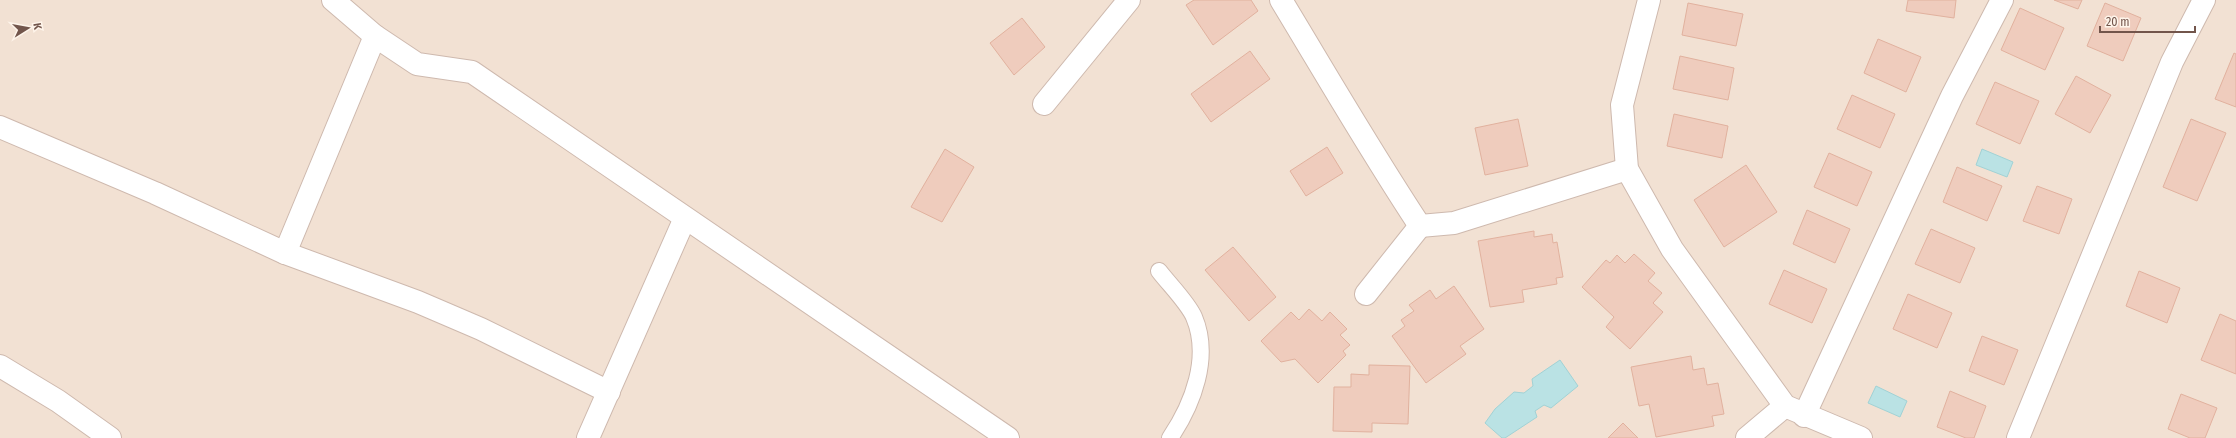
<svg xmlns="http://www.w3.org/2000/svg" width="2236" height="438" viewBox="0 0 2236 438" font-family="'Fira Sans Condensed',sans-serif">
  <rect width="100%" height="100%" fill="#fbf0e4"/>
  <rect fill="#f2e1d3" x="0" y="0" width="2236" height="438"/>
  <g fill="#bae2e4" stroke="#a1d2d5">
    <polygon points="1982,149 2013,162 2007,177 1976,165"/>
    <polygon points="1560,360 1578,386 1551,408 1544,405 1535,411 1537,417 1505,438 1502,438 1485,423 1495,409 1514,392 1524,393 1533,386 1532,379"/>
    <polygon points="1876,386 1907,401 1900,417 1868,403"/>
  </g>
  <g fill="#efccbd" stroke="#e1b19e">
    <polygon points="1194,0 1251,0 1258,11 1213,45 1186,5"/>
    <polygon points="1908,0 1956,0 1954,18 1906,11"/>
    <polygon points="2054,0 2082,0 2078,9"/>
    <polygon points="1688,3 1743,14 1736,46 1682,35"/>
    <polygon points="2105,3 2141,18 2123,61 2087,46"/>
    <polygon points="2020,8 2064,28 2045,70 2001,50"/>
    <polygon points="1022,18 1045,47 1014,75 990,43"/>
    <polygon points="1878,39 1921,57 1906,92 1864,73"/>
    <polygon points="1250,51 1270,79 1211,122 1191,94"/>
    <polygon points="2234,53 2236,54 2236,107 2215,99"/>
    <polygon points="1680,56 1734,68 1728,100 1673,89"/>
    <polygon points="2076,76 2111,95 2090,133 2055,114"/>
    <polygon points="1995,82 2039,101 2020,144 1976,124"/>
    <polygon points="1852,95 1895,114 1880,148 1837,129"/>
    <polygon points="1674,114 1728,126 1722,158 1667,146"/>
    <polygon points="1518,119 1528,166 1485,175 1475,128"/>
    <polygon points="2191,119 2226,133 2197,201 2163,187"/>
    <polygon points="1327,147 1343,173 1306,196 1290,171"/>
    <polygon points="945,149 974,167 942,222 911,207"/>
    <polygon points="1829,153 1872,172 1857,206 1814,187"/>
    <polygon points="1746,165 1777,212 1724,247 1694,200"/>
    <polygon points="1957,167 2002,186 1987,221 1943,202"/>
    <polygon points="2037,186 2072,199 2059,234 2023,221"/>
    <polygon points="1807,210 1850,229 1835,263 1793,244"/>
    <polygon points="1931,229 1975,248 1960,283 1915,264"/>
    <polygon points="1534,231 1534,237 1552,234 1553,243 1557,242 1563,277 1556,278 1557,284 1522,290 1524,302 1490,307 1478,241"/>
    <polygon points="1233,247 1276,297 1249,321 1205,270"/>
    <polygon points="1634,254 1655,273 1648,281 1662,293 1653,303 1663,312 1630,349 1606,327 1614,317 1582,287 1606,260 1610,263 1617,255 1625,263"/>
    <polygon points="1784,270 1827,289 1812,323 1769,304"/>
    <polygon points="2139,271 2180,288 2167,323 2126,306"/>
    <polygon points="1454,286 1484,329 1460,346 1466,354 1426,383 1392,336 1405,326 1401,320 1414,311 1409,305 1430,290 1436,299"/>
    <polygon points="1908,294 1952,313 1937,348 1893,329"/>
    <polygon points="1309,309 1322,321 1330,312 1347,329 1340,335 1350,345 1343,351 1346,355 1318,383 1295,359 1281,362 1261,341 1291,312 1299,320"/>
    <polygon points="2220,314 2236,321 2236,374 2201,360"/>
    <polygon points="1982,336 2018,350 2004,385 1969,371"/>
    <polygon points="1691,356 1693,370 1704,368 1707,385 1718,383 1724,414 1712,416 1714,426 1656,437 1649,404 1639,406 1631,367"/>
    <polygon points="1369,365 1410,366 1408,424 1372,423 1372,432 1333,431 1334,387 1351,387 1351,374 1369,375"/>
    <polygon points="1950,391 1986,406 1974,438 1966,438 1937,427"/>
    <polygon points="2181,394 2217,408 2205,438 2190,438 2168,429"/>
    <polygon points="1623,423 1638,438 1608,438"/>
  </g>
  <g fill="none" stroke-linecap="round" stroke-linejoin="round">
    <defs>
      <path id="lane" d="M1159,271c10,13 29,32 35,46 17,40 -1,87 -24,121"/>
      <g id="street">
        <polyline points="333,0 375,36 417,64 472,72 1008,438"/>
        <path d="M1281,0c46,76 90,152 139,226l34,-3 173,-54"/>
        <polyline points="1649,0 1622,105 1627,169 1672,249 1785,406 1861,438"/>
        <polyline points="1044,104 1129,0"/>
        <polyline points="0,127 155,193 285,253 418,302 481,329 609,392"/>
        <polyline points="285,253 375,36"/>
        <polyline points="1366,294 1420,226"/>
        <polyline points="0,366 58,401 110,438"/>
        <polyline points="1804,416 1952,96 2002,0"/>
        <polyline points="588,438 685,218"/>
        <polyline points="1747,438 1785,406"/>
        <polyline points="2018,438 2172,62 2204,0"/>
      </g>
    </defs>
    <use href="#lane" stroke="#ceb9ae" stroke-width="18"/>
    <use href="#street" stroke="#ceb9ae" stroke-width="24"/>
    <use href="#lane" stroke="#fff" stroke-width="16"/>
    <use href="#street" stroke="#fff" stroke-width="22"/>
  </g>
  <g transform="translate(28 28) rotate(79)" stroke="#fef4ea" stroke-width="3" paint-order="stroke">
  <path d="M0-3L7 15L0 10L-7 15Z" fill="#72554b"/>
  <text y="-6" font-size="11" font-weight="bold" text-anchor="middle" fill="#72554b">K</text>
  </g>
  <path d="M2100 26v6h95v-6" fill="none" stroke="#72554b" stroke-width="2"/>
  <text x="2106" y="26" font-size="12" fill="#72554b" stroke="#fef4ea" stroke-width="3" paint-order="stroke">20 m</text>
</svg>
